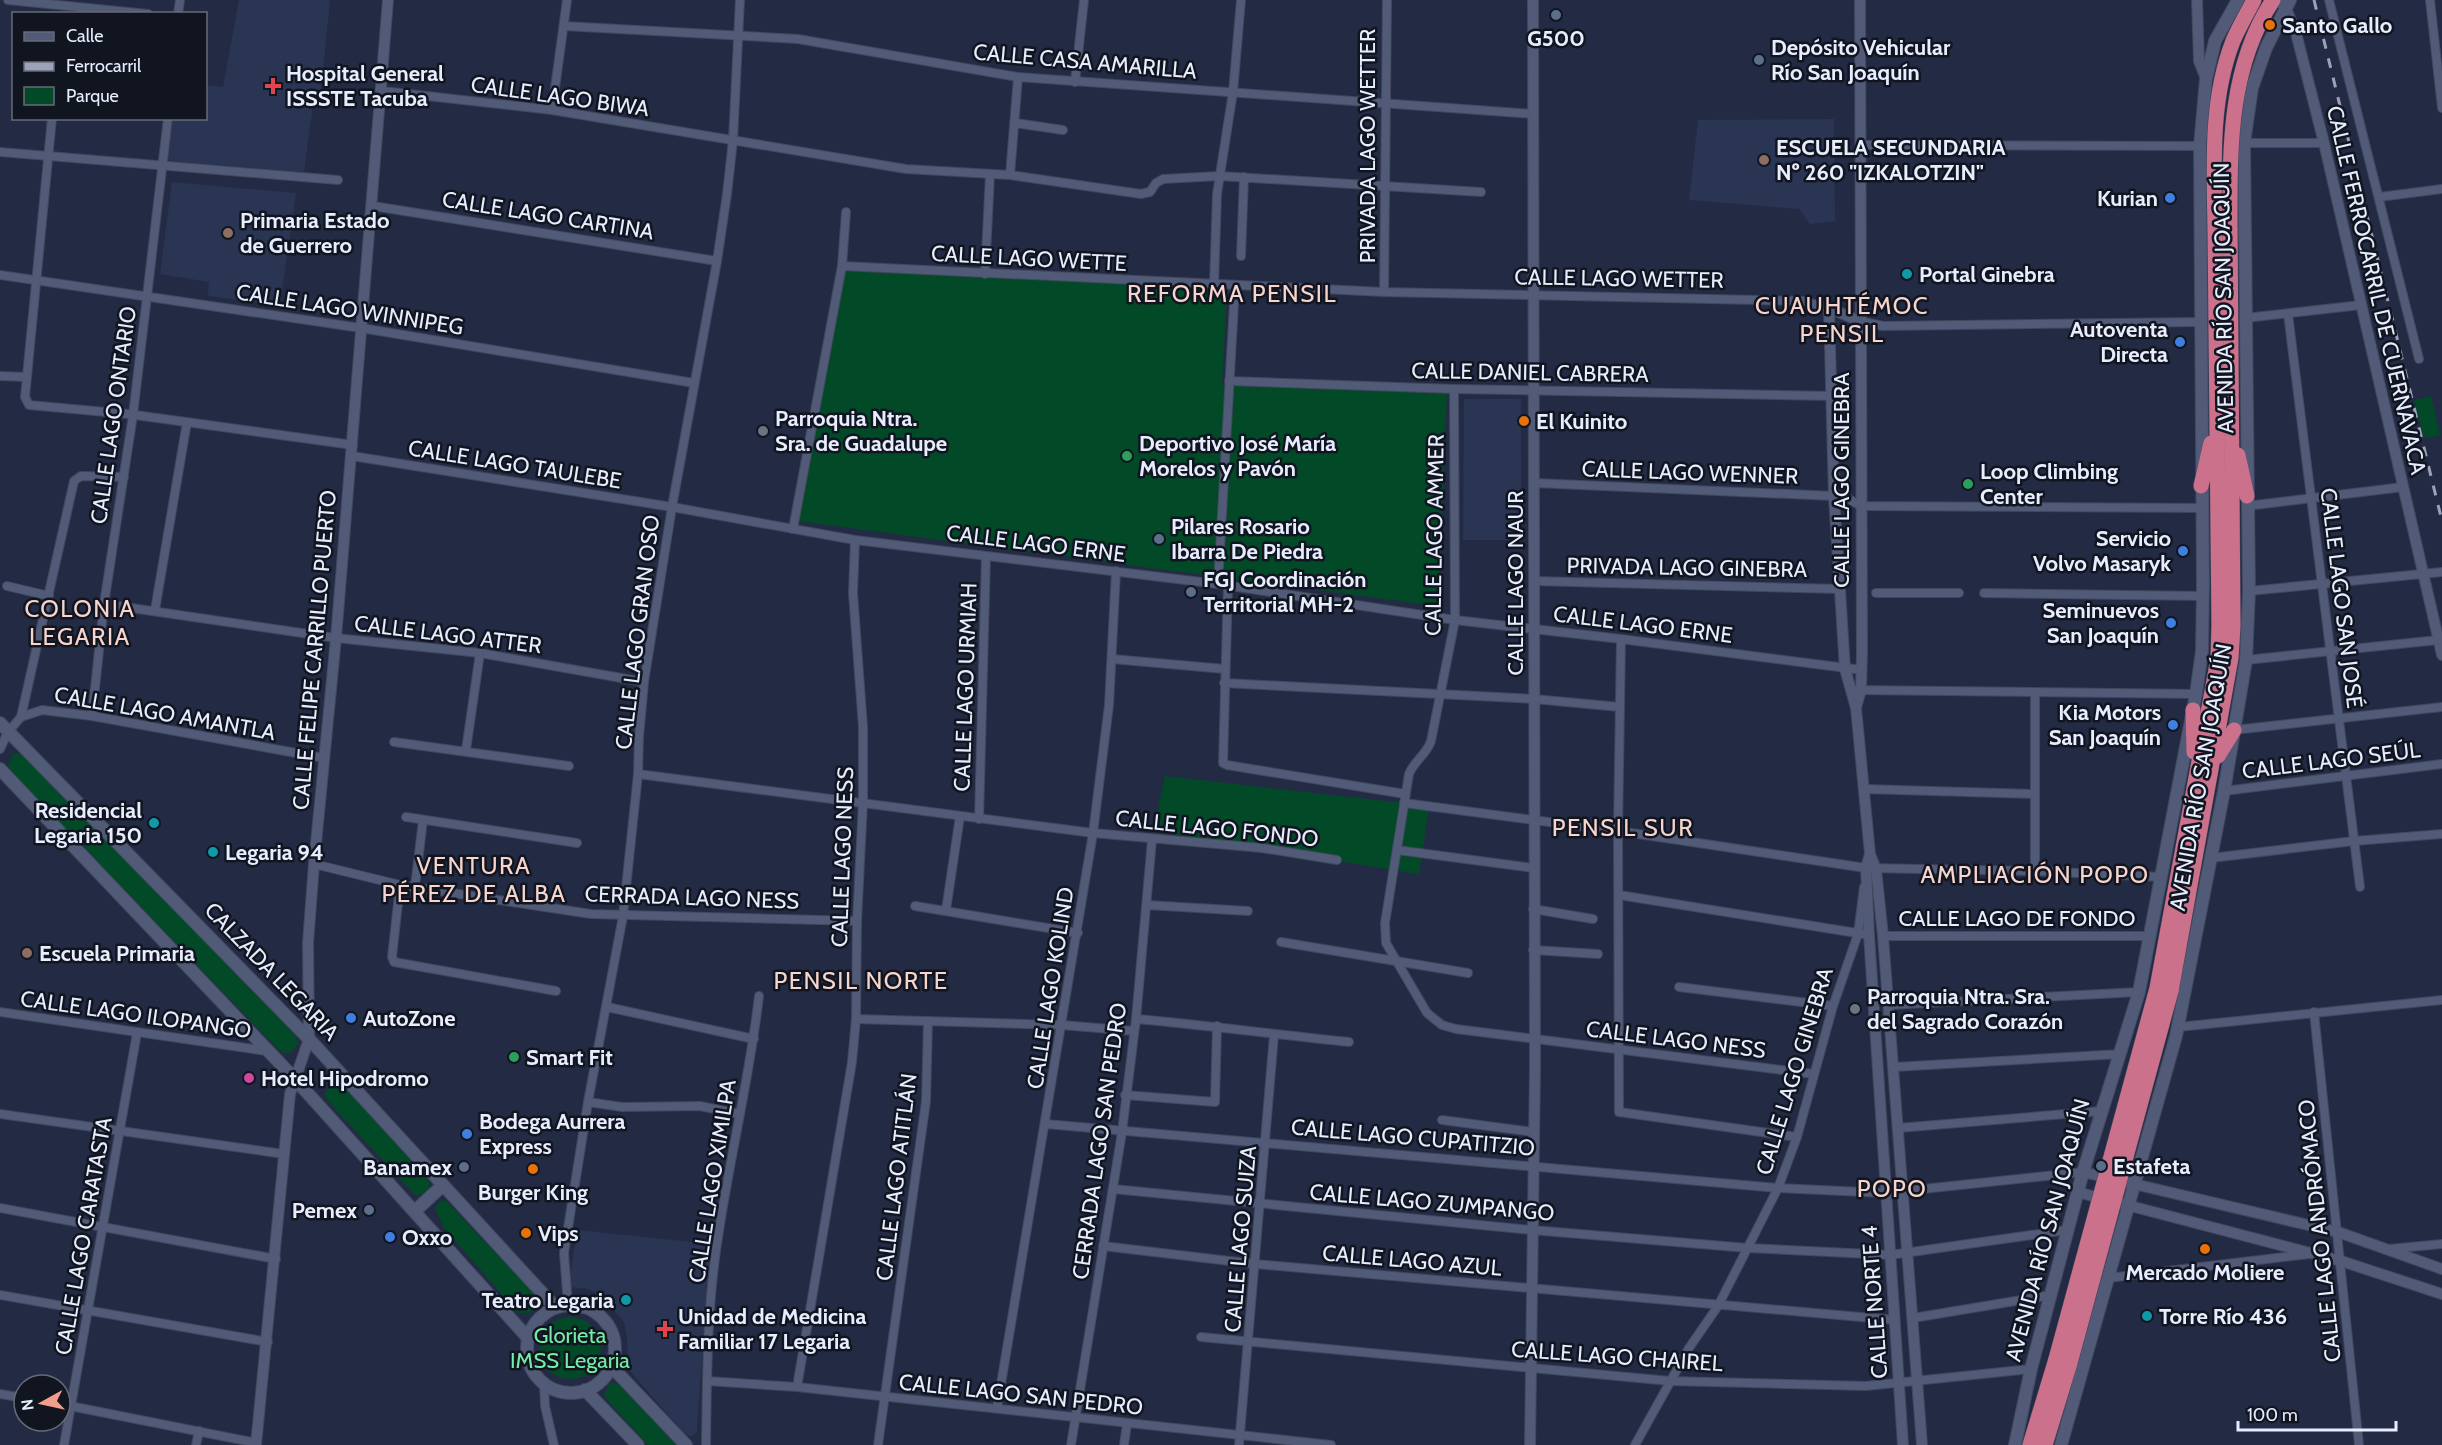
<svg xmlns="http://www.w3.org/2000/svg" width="2442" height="1445" viewBox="0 0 2442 1445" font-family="Cabin,sans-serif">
  <rect width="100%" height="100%" fill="#232b44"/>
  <g fill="#2a3453">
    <polygon points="239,0 330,0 321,90 315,89 304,172 168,161 173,119 206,118 206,85 223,87"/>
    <polygon points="1834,119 1835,221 1810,224 1799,209 1689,200 1698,120"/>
    <polygon points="172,182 296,193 280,305 208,296 209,282 160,274"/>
    <polygon points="1464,399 1521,399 1521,540 1463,540"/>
    <polygon points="577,1230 711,1244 697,1426 697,1432 692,1436 685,1434 628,1369 627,1337 624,1322 604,1297 588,1289 572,1287 569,1284"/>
  </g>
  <g fill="#024928">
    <polygon points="843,269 1227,288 1222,385 1447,391 1438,606 797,521"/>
    <polygon points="2431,396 2440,435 2424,438 2414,400"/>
    <polygon points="18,753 28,759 295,1035 298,1043 291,1052 286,1054 279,1050 15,776 8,767 12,754"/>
    <polygon points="1165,776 1429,806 1419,874 1159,832 1156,819"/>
    <polygon points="334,1083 350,1093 428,1176 430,1190 416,1196 335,1109 326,1098 325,1092"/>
    <polygon points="445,1200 532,1291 537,1304 530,1313 518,1313 444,1228 435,1208 440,1201"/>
    <circle cx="570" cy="1348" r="31"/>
    <polygon points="610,1383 617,1383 621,1386 676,1445 648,1445 608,1401 604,1394"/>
  </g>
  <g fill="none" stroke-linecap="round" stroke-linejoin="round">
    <defs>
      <g id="minor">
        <polyline points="8,0 148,14"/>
        <polyline points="2329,0 2419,359"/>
        <polyline points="2430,0 2442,108"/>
        <polyline points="178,14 180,0"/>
        <polyline points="564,26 798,39 1018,77 1533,114"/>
        <polyline points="1075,82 1084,0"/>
        <polyline points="382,91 552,110 906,169 1010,175 1141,194 1150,192 1156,183 1163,179 1219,176 1481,192"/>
        <polyline points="552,110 567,0"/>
        <polyline points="52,118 25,397 29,405 128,414 353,445"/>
        <polyline points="1015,123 1063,130"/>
        <polyline points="2244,143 2324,143"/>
        <polyline points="1860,145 2200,146"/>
        <polyline points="0,152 338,180"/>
        <polyline points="1010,175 1018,77"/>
        <polyline points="2379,197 2442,189"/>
        <polyline points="373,206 717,261"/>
        <polyline points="1241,256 1244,177"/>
        <polyline points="842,266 1384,292 1803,301 1829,308"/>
        <polyline points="985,274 990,175"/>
        <polyline points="0,275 361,328 694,383"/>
        <polyline points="1214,285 1217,194 1233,92 1241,0"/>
        <polyline points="1384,292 1387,0"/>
        <polyline points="2288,314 2360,887"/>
        <polyline points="2245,318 2361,305"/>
        <polyline points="1859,321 1883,326 2199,322"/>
        <polyline points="0,376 27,377"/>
        <polyline points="1229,381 1454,389 1831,396"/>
        <path d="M1454,389l1,231 -24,121c-4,13 -17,20 -22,33l-24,149 1,20 41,70 15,12 14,4 358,45"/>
        <polyline points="352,456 672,507 855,540 1218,584 1455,620 1621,639 1862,670"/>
        <polyline points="1535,483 1834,496 1847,498 1861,506 2201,508"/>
        <polyline points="2247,506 2403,487"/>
        <polyline points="793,529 842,266 846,212"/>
        <polyline points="1534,581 1840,589"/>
        <polyline points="1218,584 1235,286"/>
        <polyline points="7,586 49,596"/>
        <polyline points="1228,586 1223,763 1227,765 1405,794"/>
        <polyline points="2249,591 2442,572"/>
        <polyline points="1876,593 1959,593"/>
        <polyline points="1984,593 2203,596"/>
        <polyline points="104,604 336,638 480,653 644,682"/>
        <polyline points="155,610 187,422"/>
        <polyline points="1621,639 1618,831 1619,1112 1797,1137"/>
        <polyline points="1112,659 1225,669"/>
        <polyline points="2246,660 2438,640"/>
        <polyline points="1224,683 1534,699 1620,707"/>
        <polyline points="1857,690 2196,694"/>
        <polyline points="92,716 104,604 133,415 168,118"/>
        <polyline points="21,717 74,481 81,476 124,477"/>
        <polyline points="2234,730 2442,707"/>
        <polyline points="394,742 569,766"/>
        <polyline points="0,749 8,732 21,717 42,710 92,716 324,758"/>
        <polyline points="466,750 480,653"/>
        <polyline points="638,774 1093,833 1262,848 1337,860"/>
        <polyline points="1864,789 2034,794"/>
        <polyline points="2224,791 2442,764"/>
        <polyline points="1404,803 1618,831 1866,868 2035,871 2162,877"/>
        <polyline points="406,817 577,843"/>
        <polyline points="979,819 986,556"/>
        <polyline points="1397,850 1533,868"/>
        <polyline points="2211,858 2354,841 2442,834"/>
        <polyline points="314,864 400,885 591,914 857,921"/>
        <polyline points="2035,871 2035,694"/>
        <polyline points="400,885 392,957 394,962 556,991"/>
        <polyline points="415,887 423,820"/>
        <polyline points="1619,895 1863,934"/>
        <polyline points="1147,905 1248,911"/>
        <polyline points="915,906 1078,933"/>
        <polyline points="1533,909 1593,919"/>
        <polyline points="946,910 960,816"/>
        <polyline points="1883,936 2150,936"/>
        <polyline points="1281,942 1468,973"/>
        <polyline points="1533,950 1598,954"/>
        <polyline points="1679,987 1833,1006"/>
        <polyline points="1888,1005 2139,992"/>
        <polyline points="607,1007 754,1039"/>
        <polyline points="0,1012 267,1051"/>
        <polyline points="2314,1012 2359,1445"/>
        <polyline points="856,1019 1062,1025 1134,1031"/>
        <path d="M1136,1019c71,6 142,16 213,23"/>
        <polyline points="2178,1027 2442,1000"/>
        <polyline points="1894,1067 2121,1054"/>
        <polyline points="1125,1095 1215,1102 1217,1026"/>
        <polyline points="588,1102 622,1107 700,1106 740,1114"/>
        <polyline points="0,1114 284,1154"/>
        <polyline points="1442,1120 1534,1132"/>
        <polyline points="1046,1124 1778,1188 1885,1193 2083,1172"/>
        <polyline points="1898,1128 2102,1111"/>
        <polyline points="1113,1189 1532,1230 1748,1248 1890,1255 2067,1230"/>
        <polyline points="0,1208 276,1259"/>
        <polyline points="1103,1246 1255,1264 1895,1320"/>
        <polyline points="2389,1249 2442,1244"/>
        <polyline points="2108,1278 2309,1254"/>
        <polyline points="0,1295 268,1342"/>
        <polyline points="568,1305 564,1253 588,1102 623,916 638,774 639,737 644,682 672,507 717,261 727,194 733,140 740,0"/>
        <polyline points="1913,1318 2051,1295"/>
        <polyline points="1201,1337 1670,1381 1866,1386 2031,1369"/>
        <polyline points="707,1381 797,1387 1331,1445"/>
        <polyline points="544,1383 545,1406 554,1445"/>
        <polyline points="797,1387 852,1062 856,1019 857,921 863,802 863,727 853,593 855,540"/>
        <polyline points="0,1394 24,1398"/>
        <polyline points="60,1404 257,1443"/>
        <polyline points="997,1408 1093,833 1109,705 1116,571"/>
        <polyline points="64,1445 137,1033"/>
        <polyline points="196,1445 199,1431"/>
        <path d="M706,1445c1,-71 1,-144 13,-214 12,-79 31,-156 40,-235"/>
        <polyline points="878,1445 926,1101 928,1021"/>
        <polyline points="1071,1445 1122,1132 1136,1019 1152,840"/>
        <polyline points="1124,1445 1127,1424"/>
        <polyline points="1239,1445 1274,1035"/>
        <polyline points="1635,1445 1689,1348 1718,1306 1778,1188 1797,1137 1833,1006 1858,934 1864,887"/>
      </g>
      <g id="tertiary">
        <polyline points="2197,0 2199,61 2206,79"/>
        <polyline points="2282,4 2285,6 2296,33 2324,143 2442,655"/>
        <polyline points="1859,321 1829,308 1834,496 1845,669 1856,708 1870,854 1876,869 1883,936 1922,1445"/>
        <polyline points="1856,707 1861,690 1862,652 1860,0"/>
        <polyline points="1870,854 1866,868 1869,935 1903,1445"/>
        <polyline points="2083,1172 2338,1232 2442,1269"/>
        <polyline points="2077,1192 2341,1261 2442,1294"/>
        <polyline points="256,1445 290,1094 309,1039 308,943 314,864 336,638 388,0"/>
        <polyline points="1530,1445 1535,1068 1533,0"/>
      </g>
      <g id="secondary">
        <polyline points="0,723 309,1039 555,1307"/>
        <polyline points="0,769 294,1078 528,1338"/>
        <polyline points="415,1211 442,1186"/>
        <circle cx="571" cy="1349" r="44"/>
        <polyline points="611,1366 686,1445"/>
        <polyline points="585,1390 638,1445"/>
        <polyline points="2015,1445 2031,1369 2083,1172 2139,992 2196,694 2202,651 2203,585 2200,146 2206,79 2215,41 2238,0"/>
        <polyline points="2061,1445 2176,1036 2224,791 2246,660 2249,591 2244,143 2252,88 2266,48 2290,0"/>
      </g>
      <g id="motorway">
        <polyline points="2238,455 2247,496"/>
        <polyline points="2201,486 2211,443"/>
        <polyline points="2193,710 2194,752"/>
        <polyline points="2218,756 2234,730"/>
        <polyline points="2157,988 2218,659 2219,626 2215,228"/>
        <polyline points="2171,991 2231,658 2233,627 2230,228"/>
        <polyline points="2030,1445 2056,1359"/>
        <polyline points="2045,1445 2070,1363"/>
      </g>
    </defs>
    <use href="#minor" stroke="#41475d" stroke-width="10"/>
    <use href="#tertiary" stroke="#41475d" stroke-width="12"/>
    <use href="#secondary" stroke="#41475d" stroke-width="14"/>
    <use href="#motorway" stroke="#41475d" stroke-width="16"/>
    <use href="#minor" stroke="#515a76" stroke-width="8"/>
    <use href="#tertiary" stroke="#515a76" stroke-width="10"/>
    <use href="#secondary" stroke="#515a76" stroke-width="12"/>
    <use href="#motorway" stroke="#cb718b" stroke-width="15"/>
    <polyline stroke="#9ca3b7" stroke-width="3" stroke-dasharray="10 10" stroke-linecap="butt" points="2314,0 2442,521"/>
    <defs>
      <g id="motorway-bridge">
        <path d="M2215,228c-1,-62 -5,-128 18,-187 6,-14 14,-28 21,-41"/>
        <path d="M2230,228c0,-78 -2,-160 43,-228"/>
        <polyline points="2056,1359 2157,988"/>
        <polyline points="2070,1363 2171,991"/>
      </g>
    </defs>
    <use href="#motorway-bridge" stroke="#41475d" stroke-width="16" stroke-linecap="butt"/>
    <use href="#motorway-bridge" stroke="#cb718b" stroke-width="15"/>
  </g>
  <g fill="#5c6f8a" stroke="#111520" stroke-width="2">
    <circle cx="1556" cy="15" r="6"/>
    <circle cx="1759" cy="60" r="6"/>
    <circle cx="1159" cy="539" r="6"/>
    <circle cx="1191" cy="592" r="6"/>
    <circle cx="2101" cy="1166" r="6"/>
    <circle cx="464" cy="1167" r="6"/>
    <circle cx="369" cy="1210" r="6"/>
  </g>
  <g fill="#e8710a" stroke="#111520" stroke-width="2">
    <circle cx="2270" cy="25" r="6"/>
    <circle cx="1524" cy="421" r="6"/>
    <circle cx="533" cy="1169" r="6"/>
    <circle cx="526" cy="1233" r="6"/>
    <circle cx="2205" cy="1249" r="6"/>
  </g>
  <g fill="#e0444e" stroke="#111520" stroke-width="2">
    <path d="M270 77h6v6h6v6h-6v6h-6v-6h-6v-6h6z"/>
    <path d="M662 1320h6v6h6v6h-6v6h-6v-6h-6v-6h6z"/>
  </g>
  <g fill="#8d6e63" stroke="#111520" stroke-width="2">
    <circle cx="1764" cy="160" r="6"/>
    <circle cx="228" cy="233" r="6"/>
    <circle cx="27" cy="953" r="6"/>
  </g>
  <g fill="#3f7fe0" stroke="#111520" stroke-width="2">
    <circle cx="2170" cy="198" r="6"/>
    <circle cx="2180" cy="342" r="6"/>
    <circle cx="2183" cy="551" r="6"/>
    <circle cx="2171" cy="623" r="6"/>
    <circle cx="2173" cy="725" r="6"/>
    <circle cx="351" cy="1018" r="6"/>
    <circle cx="467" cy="1134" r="6"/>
    <circle cx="390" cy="1237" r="6"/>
  </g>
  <g fill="#0f9aa8" stroke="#111520" stroke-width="2">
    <circle cx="1907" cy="274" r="6"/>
    <circle cx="154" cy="823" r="6"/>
    <circle cx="213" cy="852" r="6"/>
    <circle cx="626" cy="1300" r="6"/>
    <circle cx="2147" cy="1316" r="6"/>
  </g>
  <g fill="#6b7280" stroke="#111520" stroke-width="2">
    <circle cx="763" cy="431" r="6"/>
    <circle cx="1855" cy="1009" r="6"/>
  </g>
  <g fill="#2e9e5b" stroke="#111520" stroke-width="2">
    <circle cx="1127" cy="456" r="6"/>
    <circle cx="1968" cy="484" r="6"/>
    <circle cx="514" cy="1057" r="6"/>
  </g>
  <circle fill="#d1479c" stroke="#111520" stroke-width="2" cx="249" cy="1078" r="6"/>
  <g text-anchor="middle" stroke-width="5" stroke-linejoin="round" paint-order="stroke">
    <g font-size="22" font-weight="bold" fill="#e7edfe" stroke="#111520" text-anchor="start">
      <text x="2282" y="33">Santo Gallo</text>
      <text x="1556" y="46" text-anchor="middle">G500</text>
      <text x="1771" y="55">Depósito Vehicular<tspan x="1771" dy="25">Río San Joaquín</tspan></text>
      <text x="286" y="81">Hospital General<tspan x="286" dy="25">ISSSTE Tacuba</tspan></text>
      <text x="1776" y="155">ESCUELA SECUNDARIA<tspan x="1776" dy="25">Nº 260 "IZKALOTZIN"</tspan></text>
      <text x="2158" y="206" text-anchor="end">Kurian</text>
      <text x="240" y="228">Primaria Estado<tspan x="240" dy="25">de Guerrero</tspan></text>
      <text x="1919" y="282">Portal Ginebra</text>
      <text x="2168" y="337" text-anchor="end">Autoventa<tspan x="2168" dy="25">Directa</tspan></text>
      <text x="775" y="426">Parroquia Ntra.<tspan x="775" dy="25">Sra. de Guadalupe</tspan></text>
      <text x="1536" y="429">El Kuinito</text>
      <text x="1139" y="451">Deportivo José María<tspan x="1139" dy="25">Morelos y Pavón</tspan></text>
      <text x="1980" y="479">Loop Climbing<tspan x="1980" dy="25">Center</tspan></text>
      <text x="1171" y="534">Pilares Rosario<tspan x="1171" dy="25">Ibarra De Piedra</tspan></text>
      <text x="2171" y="546" text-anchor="end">Servicio<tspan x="2171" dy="25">Volvo Masaryk</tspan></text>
      <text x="1203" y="587">FGJ Coordinación<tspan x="1203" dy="25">Territorial MH-2</tspan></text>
      <text x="2159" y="618" text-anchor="end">Seminuevos<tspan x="2159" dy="25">San Joaquín</tspan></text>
      <text x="2161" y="720" text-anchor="end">Kia Motors<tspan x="2161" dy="25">San Joaquín</tspan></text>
      <text x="142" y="818" text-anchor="end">Residencial<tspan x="142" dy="25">Legaria 150</tspan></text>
      <text x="225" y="860">Legaria 94</text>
      <text x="39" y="961">Escuela Primaria</text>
      <text x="1867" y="1004">Parroquia Ntra. Sra.<tspan x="1867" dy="25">del Sagrado Corazón</tspan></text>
      <text x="363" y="1026">AutoZone</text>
      <text x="526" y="1065">Smart Fit</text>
      <text x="261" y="1086">Hotel Hipodromo</text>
      <text x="479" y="1129">Bodega Aurrera<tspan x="479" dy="25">Express</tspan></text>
      <text x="2113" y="1174">Estafeta</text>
      <text x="452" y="1175" text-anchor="end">Banamex</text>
      <text x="533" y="1200" text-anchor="middle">Burger King</text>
      <text x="357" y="1218" text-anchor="end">Pemex</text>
      <text x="538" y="1241">Vips</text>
      <text x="402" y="1245">Oxxo</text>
      <text x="2205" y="1280" text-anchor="middle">Mercado Moliere</text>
      <text x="614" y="1308" text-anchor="end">Teatro Legaria</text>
      <text x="678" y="1324">Unidad de Medicina<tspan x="678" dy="25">Familiar 17 Legaria</tspan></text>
      <text x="2159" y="1324">Torre Río 436</text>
    </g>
    <g font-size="22" fill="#e7edfe" stroke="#111520">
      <text transform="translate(1085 61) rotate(5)" y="8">CALLE CASA AMARILLA</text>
      <text transform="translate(560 96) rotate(8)" y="8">CALLE LAGO BIWA</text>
      <text transform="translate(1367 146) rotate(-90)" y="8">PRIVADA LAGO WETTER</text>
      <text transform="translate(548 215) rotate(9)" y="8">CALLE LAGO CARTINA</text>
      <text transform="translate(1029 258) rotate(3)" y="8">CALLE LAGO WETTE</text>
      <text transform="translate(1619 278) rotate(1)" y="8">CALLE LAGO WETTER</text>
      <text transform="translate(2377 290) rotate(77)" y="8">CALLE FERROCARRIL DE CUERNAVACA</text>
      <text transform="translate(2223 298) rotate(-91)" y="8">AVENIDA RÍO SAN JOAQUÍN</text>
      <text transform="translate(350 309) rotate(9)" y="8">CALLE LAGO WINNIPEG</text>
      <text transform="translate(1530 372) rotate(1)" y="8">CALLE DANIEL CABRERA</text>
      <text transform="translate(113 415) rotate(-82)" y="8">CALLE LAGO ONTARIO</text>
      <text transform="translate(515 464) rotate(9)" y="8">CALLE LAGO TAULEBE</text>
      <text transform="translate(1690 472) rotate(2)" y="8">CALLE LAGO WENNER</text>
      <text transform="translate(1841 480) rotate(-90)" y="8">CALLE LAGO GINEBRA</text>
      <text transform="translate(1434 535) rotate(-89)" y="8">CALLE LAGO AMMER</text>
      <text transform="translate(1036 543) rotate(7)" y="8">CALLE LAGO ERNE</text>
      <text transform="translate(1687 567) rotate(1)" y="8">PRIVADA LAGO GINEBRA</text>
      <text transform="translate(1515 583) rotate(-90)" y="8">CALLE LAGO NAUR</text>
      <text transform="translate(2342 598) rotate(83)" y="8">CALLE LAGO SAN JOSÉ</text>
      <text transform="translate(1643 624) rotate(7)" y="8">CALLE LAGO ERNE</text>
      <text transform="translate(637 632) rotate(-83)" y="8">CALLE LAGO GRAN OSO</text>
      <text transform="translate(448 634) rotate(7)" y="8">CALLE LAGO ATTER</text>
      <text transform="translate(314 650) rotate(-85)" y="8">CALLE FELIPE CARRILLO PUERTO</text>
      <text transform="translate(965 687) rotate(-88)" y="8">CALLE LAGO URMIAH</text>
      <text transform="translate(165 713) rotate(10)" y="8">CALLE LAGO AMANTLA</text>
      <text transform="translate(2331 760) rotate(-7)" y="8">CALLE LAGO SEÚL</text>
      <text transform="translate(2200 777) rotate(-80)" y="8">AVENIDA RÍO SAN JOAQUÍN</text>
      <text transform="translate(1217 828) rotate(6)" y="8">CALLE LAGO FONDO</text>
      <text transform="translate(842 857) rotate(-88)" y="8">CALLE LAGO NESS</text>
      <text transform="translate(692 897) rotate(2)" y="8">CERRADA LAGO NESS</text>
      <text x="2017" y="926">CALLE LAGO DE FONDO</text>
      <text transform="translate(272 971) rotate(46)" y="8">CALZADA LEGARIA</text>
      <text transform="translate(1050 988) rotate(-81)" y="8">CALLE LAGO KOLIND</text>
      <text transform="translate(136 1014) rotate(8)" y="8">CALLE LAGO ILOPANGO</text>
      <text transform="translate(1676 1039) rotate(7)" y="8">CALLE LAGO NESS</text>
      <text transform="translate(1794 1071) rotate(-73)" y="8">CALLE LAGO GINEBRA</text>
      <text transform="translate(1413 1137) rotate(5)" y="8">CALLE LAGO CUPATITZIO</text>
      <text transform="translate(1099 1141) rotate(-82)" y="8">CERRADA LAGO SAN PEDRO</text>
      <text transform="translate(896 1177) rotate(-83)" y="8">CALLE LAGO ATITLÁN</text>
      <text transform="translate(712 1181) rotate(-81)" y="8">CALLE LAGO XIMILPA</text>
      <text transform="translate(1432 1202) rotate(5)" y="8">CALLE LAGO ZUMPANGO</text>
      <text transform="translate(2047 1230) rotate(-75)" y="8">AVENIDA RÍO SAN JOAQUÍN</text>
      <text transform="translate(2319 1231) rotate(-96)" y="8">CALLE LAGO ANDRÓMACO</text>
      <text transform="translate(83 1236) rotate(-80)" y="8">CALLE LAGO CARATASTA</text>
      <text transform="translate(1240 1239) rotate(-85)" y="8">CALLE LAGO SUIZA</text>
      <text transform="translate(1412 1260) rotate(5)" y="8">CALLE LAGO AZUL</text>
      <text transform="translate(1874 1302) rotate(-94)" y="8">CALLE NORTE 4</text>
      <text transform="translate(1617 1356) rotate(4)" y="8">CALLE LAGO CHAIREL</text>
      <text transform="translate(1021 1394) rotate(6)" y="8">CALLE LAGO SAN PEDRO</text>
    </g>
    <g font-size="22" fill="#73eda5" stroke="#111520">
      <text x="570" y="1343">Glorieta<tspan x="570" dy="25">IMSS Legaria</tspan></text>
    </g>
    <g font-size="24" letter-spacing="1.5" fill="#f7d5ce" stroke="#111520">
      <text x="1232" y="302">REFORMA PENSIL</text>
      <text x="1842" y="314">CUAUHTÉMOC<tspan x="1842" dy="28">PENSIL</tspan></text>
      <text x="80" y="617">COLONIA<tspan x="80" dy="28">LEGARIA</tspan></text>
      <text x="1623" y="836">PENSIL SUR</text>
      <text x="474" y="874">VENTURA<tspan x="474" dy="28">PÉREZ DE ALBA</tspan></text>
      <text x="2035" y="883">AMPLIACIÓN POPO</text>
      <text x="861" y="989">PENSIL NORTE</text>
      <text x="1892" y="1197">POPO</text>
    </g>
  </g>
  <rect x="12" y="12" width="195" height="108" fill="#111520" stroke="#676b79" stroke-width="1.5"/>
  <rect x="24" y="32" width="30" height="9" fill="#515a76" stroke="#676b79" stroke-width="1.5"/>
  <text x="66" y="42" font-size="18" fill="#e7edfe">Calle</text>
  <rect x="24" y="62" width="30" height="9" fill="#9ca3b7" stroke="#676b79" stroke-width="1.5"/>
  <text x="66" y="72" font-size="18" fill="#e7edfe">Ferrocarril</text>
  <rect x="24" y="87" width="30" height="18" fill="#024928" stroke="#676b79" stroke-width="1.5"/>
  <text x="66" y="102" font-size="18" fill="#e7edfe">Parque</text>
  <g transform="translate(42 1403) rotate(262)"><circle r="28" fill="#111520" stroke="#676b79" stroke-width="1.5"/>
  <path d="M0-4.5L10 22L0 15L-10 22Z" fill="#f49d8d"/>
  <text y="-9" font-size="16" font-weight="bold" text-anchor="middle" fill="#e7edfe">N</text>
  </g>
  <path d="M2238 1421v9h158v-9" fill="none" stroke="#e7edfe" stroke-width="3"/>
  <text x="2247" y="1421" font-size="18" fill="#e7edfe" stroke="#111520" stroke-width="4.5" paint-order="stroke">100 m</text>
</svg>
